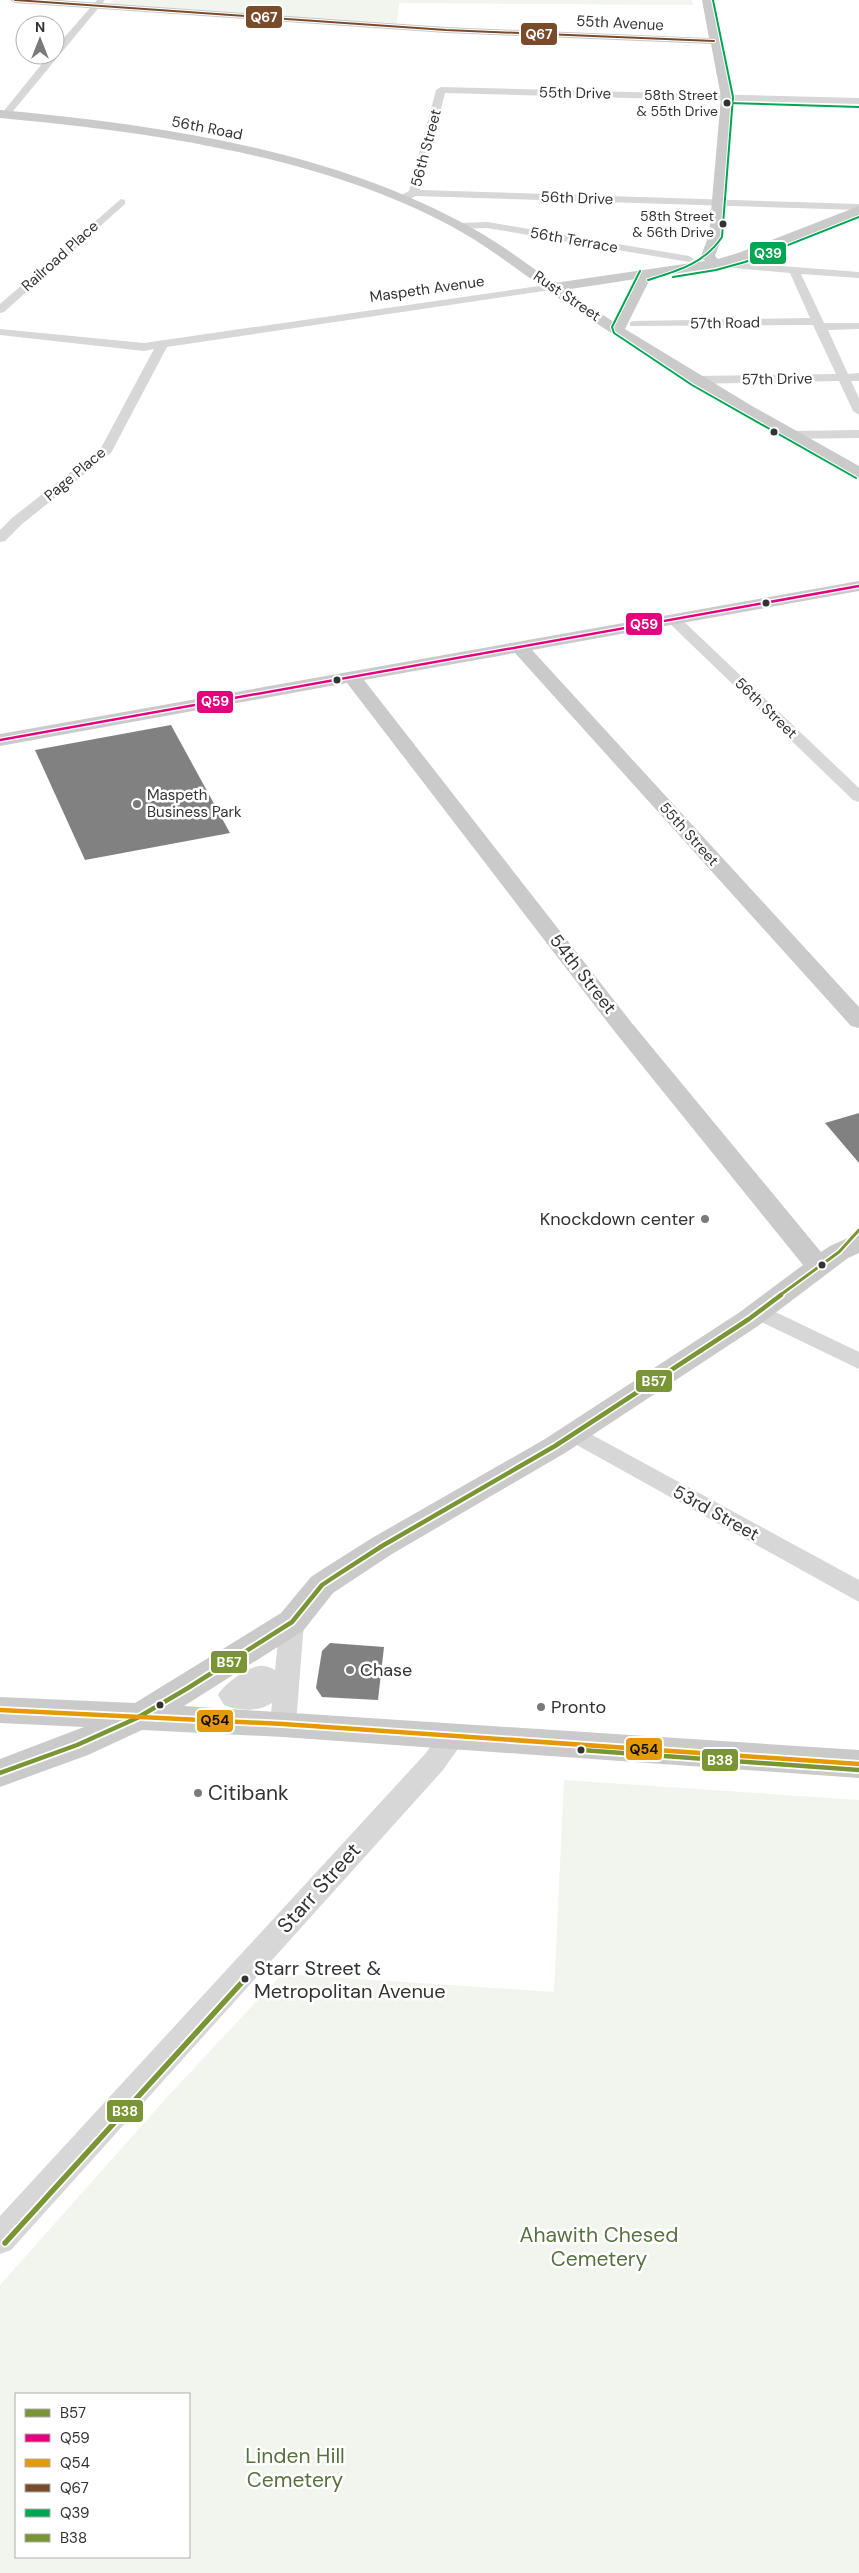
<svg xmlns="http://www.w3.org/2000/svg" width="859" height="2573" viewBox="0 0 859 2573" font-family="'DM Sans',sans-serif">
  <rect width="100%" height="100%" fill="#fff"/>
  <g fill="#f1f5ed" fill-rule="evenodd">
    <polygon points="113,0 692,0 693,5 399,3 397,23 110,4"/>
    <path d="M564,1780l295,20v773h-859v-288l169,-190 113,-121 272,18zM189,2394v163h-173v-163z"/>
  </g>
  <g fill="#818181">
    <polygon points="171,725 230,833 85,860 35,750"/>
    <polygon points="859,1113 859,1163 825,1123"/>
    <polygon points="330,1643 384,1647 378,1700 322,1697 316,1688 322,1651"/>
  </g>
  <g fill="none" stroke-linecap="round" stroke-linejoin="round">
    <g fill="#d7d7d7" fill-rule="evenodd">
      <polygon points="97,0 105,0 9,116 3,116 3,112 49,55 55,55 55,48"/>
      <polygon points="441,87 859,98 859,104 445,93 420,190 859,204 859,210 416,196 406,201 398,201 398,197 409,191 436,90"/>
      <polygon points="121,199 125,200 125,204 4,312 0,313 0,304"/>
      <polygon points="487,222 689,256 694,259 689,262 487,228 459,229 454,226 459,223"/>
      <polygon points="715,261 859,272 859,278 801,274 824,323 859,323 859,329 828,330 848,374 859,373 859,381 851,381 859,398 859,415 853,411 839,381 695,384 689,380 695,376 836,374 813,325 630,326 630,322 634,321 810,318 790,273 711,266 710,264"/>
      <polygon points="553,284 559,287 557,289 167,347 111,453 22,524 5,541 0,542 0,530 12,518 101,448 154,349 144,351 0,335 0,329 144,343"/>
      <polygon points="859,430 859,438 789,439 783,435 789,431"/>
      <polygon points="673,615 678,616 859,788 859,802 853,800 668,622 666,619 668,616"/>
      <polygon points="759,1304 859,1352 859,1369 751,1317 748,1312 751,1307"/>
      <polygon points="574,1425 859,1580 859,1602 566,1439 563,1433 566,1427"/>
      <path d="M292,1612l9,3 3,7 -8,102 -4,8 -9,3 -9,-3 -4,-8 2,-21c-14,9 -33,8 -48,2l-6,-10c6,-11 29,-28 42,-29 5,-1 11,2 15,4l5,-48 3,-7z"/>
      <polygon points="454,1725 463,1728 467,1736 443,1770 11,2250 0,2254 0,2216 425,1754 445,1728"/>
    </g>
    <g fill="#cacaca" fill-rule="evenodd">
      <path d="M10,0h49l387,27 263,11 -7,-38h10l21,97 -10,138 -8,21 3,3 20,-6 121,-47v9l-111,44 -33,9 -64,9 -26,52 127,77 107,60v12c-24,-6 -69,-37 -92,-50 -69,-41 -139,-83 -206,-128 -29,-19 -56,-41 -86,-60 -133,-82 -322,-108 -475,-122v-8c160,15 330,39 472,118 29,16 55,36 82,55l151,-22 -4,-5 8,-21 12,-138 -10,-53 -265,-11 -431,-30zM636,279l-22,43 -50,-32z"/>
      <polygon points="859,581 859,591 532,650 859,1007 859,1028 851,1026 515,653 364,680 631,1022 821,1252 830,1246 859,1233 859,1253 848,1258 758,1326 565,1453 392,1554 333,1593 303,1631 184,1706 859,1750 859,1778 283,1737 142,1730 88,1755 0,1787 0,1759 84,1727 0,1723 0,1697 135,1703 281,1613 311,1577 323,1569 372,1538 545,1439 740,1312 803,1265 615,1032 347,683 0,746 0,734"/>
    </g>
    <defs>
      <polyline id="bus-1-far1" points="779,1296 839,1252 859,1230"/>
      <polyline id="bus-1" points="0,1773 77,1745 137,1718 188,1688 292,1622 322,1585 334,1577 382,1546 555,1446 749,1319 781,1295"/>
      <polyline id="bus-2" points="0,740 859,586"/>
      <polyline id="bus-3" points="0,1710 283,1724 859,1764"/>
      <polyline id="bus-4" points="15,0 446,30 714,41"/>
      <g id="bus-5">
        <polyline points="727,103 859,107"/>
        <polyline points="640,271 612,327 614,333 692,385 856,478"/>
        <polyline points="673,277 716,270 745,262 859,217"/>
        <path d="M648,280c29,-9 56,-16 74,-43l11,-140 -20,-97"/>
      </g>
      <polyline id="bus-6-far1" points="581,1750 859,1770"/>
      <polyline id="bus-6" points="5,2243 245,1979"/>
    </defs>
    <use href="#bus-1-far1" stroke="#fff" stroke-width="6"/>
    <use href="#bus-1" stroke="#fff" stroke-width="8"/>
    <use href="#bus-2" stroke="#fff" stroke-width="5"/>
    <use href="#bus-3" stroke="#fff" stroke-width="8"/>
    <use href="#bus-4" stroke="#fff" stroke-width="4"/>
    <use href="#bus-5" stroke="#fff" stroke-width="4"/>
    <use href="#bus-6-far1" stroke="#fff" stroke-width="8"/>
    <use href="#bus-6" stroke="#fff" stroke-width="9"/>
    <use href="#bus-1-far1" stroke="#799534" stroke-width="3"/>
    <use href="#bus-1" stroke="#799534" stroke-width="4.5"/>
    <use href="#bus-2" stroke="#e5007d" stroke-width="2.5"/>
    <use href="#bus-3" stroke="#e39a05" stroke-width="4.5"/>
    <use href="#bus-4" stroke="#7a4b2a" stroke-width="2"/>
    <use href="#bus-5" stroke="#00a651" stroke-width="2"/>
    <use href="#bus-6-far1" stroke="#799534" stroke-width="4.5"/>
    <use href="#bus-6" stroke="#799534" stroke-width="5.5"/>
  </g>
  <g fill="#333" stroke="#fff" stroke-width="2">
    <circle cx="727" cy="103" r="4.5"/>
    <circle cx="723" cy="224" r="4.5"/>
    <circle cx="774" cy="432" r="4.5"/>
    <circle cx="766" cy="603" r="4.5"/>
    <circle cx="337" cy="680" r="4.5"/>
    <circle cx="822" cy="1265" r="4.5"/>
    <circle cx="160" cy="1705" r="4.5"/>
    <circle cx="581" cy="1750" r="4.5"/>
    <circle cx="245" cy="1979" r="4.5"/>
  </g>
  <g fill="#7a7a7a" stroke="#fff" stroke-width="2">
    <circle cx="137" cy="804" r="5"/>
    <circle cx="705" cy="1219" r="5"/>
    <circle cx="350" cy="1670" r="5"/>
    <circle cx="541" cy="1707" r="5"/>
    <circle cx="198" cy="1793" r="5"/>
  </g>
  <g text-anchor="middle" stroke-width="5" stroke-linejoin="round" paint-order="stroke">
    <g font-size="14" fill="#333" stroke="#fff" text-anchor="end">
      <text x="718" y="100">58th Street<tspan x="718" dy="16">&amp; 55th Drive</tspan></text>
      <text x="714" y="221">58th Street<tspan x="714" dy="16">&amp; 56th Drive</tspan></text>
    </g>
    <g font-size="15" fill="#333" stroke="#fff">
      <text transform="translate(620 23) rotate(3)" y="5">55th Avenue</text>
      <text transform="translate(575 93) rotate(1)" y="5">55th Drive</text>
      <text transform="translate(207 128) rotate(11)" y="5">56th Road</text>
      <text transform="translate(426 148) rotate(-75)" y="5">56th Street</text>
      <text transform="translate(577 198) rotate(2)" y="5">56th Drive</text>
      <text transform="translate(574 240) rotate(10)" y="5">56th Terrace</text>
      <text transform="translate(60 256) rotate(-42)" y="5">Railroad Place</text>
      <text transform="translate(427 289) rotate(-8)" y="5">Maspeth Avenue</text>
      <text transform="translate(567 296) rotate(34)" y="5">Rust Street</text>
      <text transform="translate(725 323) rotate(-1)" y="5">57th Road</text>
      <text transform="translate(777 379) rotate(-1)" y="5">57th Drive</text>
      <text transform="translate(75 474) rotate(-40)" y="5">Page Place</text>
      <text transform="translate(766 708) rotate(44)" y="5">56th Street</text>
      <text transform="translate(689 834) rotate(48)" y="5">55th Street</text>
    </g>
    <g font-size="15" fill="#333" stroke="#fff" text-anchor="start">
      <text x="147" y="800">Maspeth<tspan x="147" dy="17">Business Park</tspan></text>
    </g>
    <g font-size="18" fill="#333" stroke="#fff">
      <text transform="translate(583 974) rotate(52)" y="6">54th Street</text>
      <text transform="translate(716 1513) rotate(29)" y="6">53rd Street</text>
    </g>
    <g font-size="18" fill="#333" stroke="#fff" text-anchor="start">
      <text x="695" y="1225" text-anchor="end">Knockdown center</text>
      <text x="360" y="1676">Chase</text>
      <text x="551" y="1713">Pronto</text>
    </g>
    <g font-size="20" fill="#333" stroke="#fff" text-anchor="start">
      <text x="254" y="1975">Starr Street &amp;<tspan x="254" dy="23">Metropolitan Avenue</tspan></text>
    </g>
    <g font-size="21" fill="#333" stroke="#fff" text-anchor="start">
      <text x="208" y="1800">Citibank</text>
    </g>
    <g font-size="21" fill="#333" stroke="#fff">
      <text transform="translate(319 1888) rotate(-48)" y="7">Starr Street</text>
    </g>
    <g font-size="21" fill="#56703f" stroke="#fff">
      <text x="599" y="2242">Ahawith Chesed<tspan x="599" dy="24">Cemetery</tspan></text>
      <text x="295" y="2463">Linden Hill<tspan x="295" dy="24">Cemetery</tspan></text>
    </g>
  </g>
  <g stroke="#fff" stroke-width="2">
    <rect x="245" y="5" width="38" height="24" rx="5" fill="#7a4b2a"/>
    <rect x="520" y="22" width="38" height="24" rx="5" fill="#7a4b2a"/>
    <rect x="749" y="241" width="38" height="24" rx="5" fill="#00a651"/>
    <rect x="625" y="612" width="38" height="24" rx="5" fill="#e5007d"/>
    <rect x="196" y="690" width="38" height="24" rx="5" fill="#e5007d"/>
    <rect x="635" y="1369" width="38" height="24" rx="5" fill="#799534"/>
    <rect x="210" y="1650" width="38" height="24" rx="5" fill="#799534"/>
    <rect x="196" y="1709" width="38" height="24" rx="5" fill="#e39a05"/>
    <rect x="625" y="1737" width="38" height="24" rx="5" fill="#e39a05"/>
    <rect x="701" y="1748" width="38" height="24" rx="5" fill="#799534"/>
    <rect x="106" y="2099" width="38" height="24" rx="5" fill="#799534"/>
  </g>
  <g font-size="14" text-anchor="middle" font-weight="bold" fill="#fff">
    <text x="264" y="22">Q67</text>
    <text x="539" y="39">Q67</text>
    <text x="768" y="258">Q39</text>
    <text x="644" y="629">Q59</text>
    <text x="215" y="706">Q59</text>
    <text x="654" y="1386">B57</text>
    <text x="229" y="1667">B57</text>
    <text x="720" y="1765">B38</text>
    <text x="125" y="2116">B38</text>
  </g>
  <g font-size="14" text-anchor="middle" font-weight="bold" fill="#111">
    <text x="215" y="1725">Q54</text>
    <text x="644" y="1754">Q54</text>
  </g>
  <rect x="15" y="2393" width="175" height="165" fill="#ffffff" stroke="#adadad"/>
  <rect x="25" y="2409" width="25" height="8" fill="#799534" stroke="#adadad"/>
  <text x="60" y="2418" font-size="15" fill="#333333">B57</text>
  <rect x="25" y="2434" width="25" height="8" fill="#e5007d" stroke="#adadad"/>
  <text x="60" y="2443" font-size="15" fill="#333333">Q59</text>
  <rect x="25" y="2459" width="25" height="8" fill="#e39a05" stroke="#adadad"/>
  <text x="60" y="2468" font-size="15" fill="#333333">Q54</text>
  <rect x="25" y="2484" width="25" height="8" fill="#7a4b2a" stroke="#adadad"/>
  <text x="60" y="2493" font-size="15" fill="#333333">Q67</text>
  <rect x="25" y="2509" width="25" height="8" fill="#00a651" stroke="#adadad"/>
  <text x="60" y="2518" font-size="15" fill="#333333">Q39</text>
  <rect x="25" y="2534" width="25" height="8" fill="#799534" stroke="#adadad"/>
  <text x="60" y="2543" font-size="15" fill="#333333">B38</text>
  <g transform="translate(40 40)"><circle r="24" fill="#ffffff" stroke="#adadad"/>
  <path d="M0-4L9 19L0 12L-9 19Z" fill="#7a7a7a"/>
  <text y="-8" font-size="14" font-weight="bold" text-anchor="middle" fill="#333333">N</text>
  </g>
</svg>
